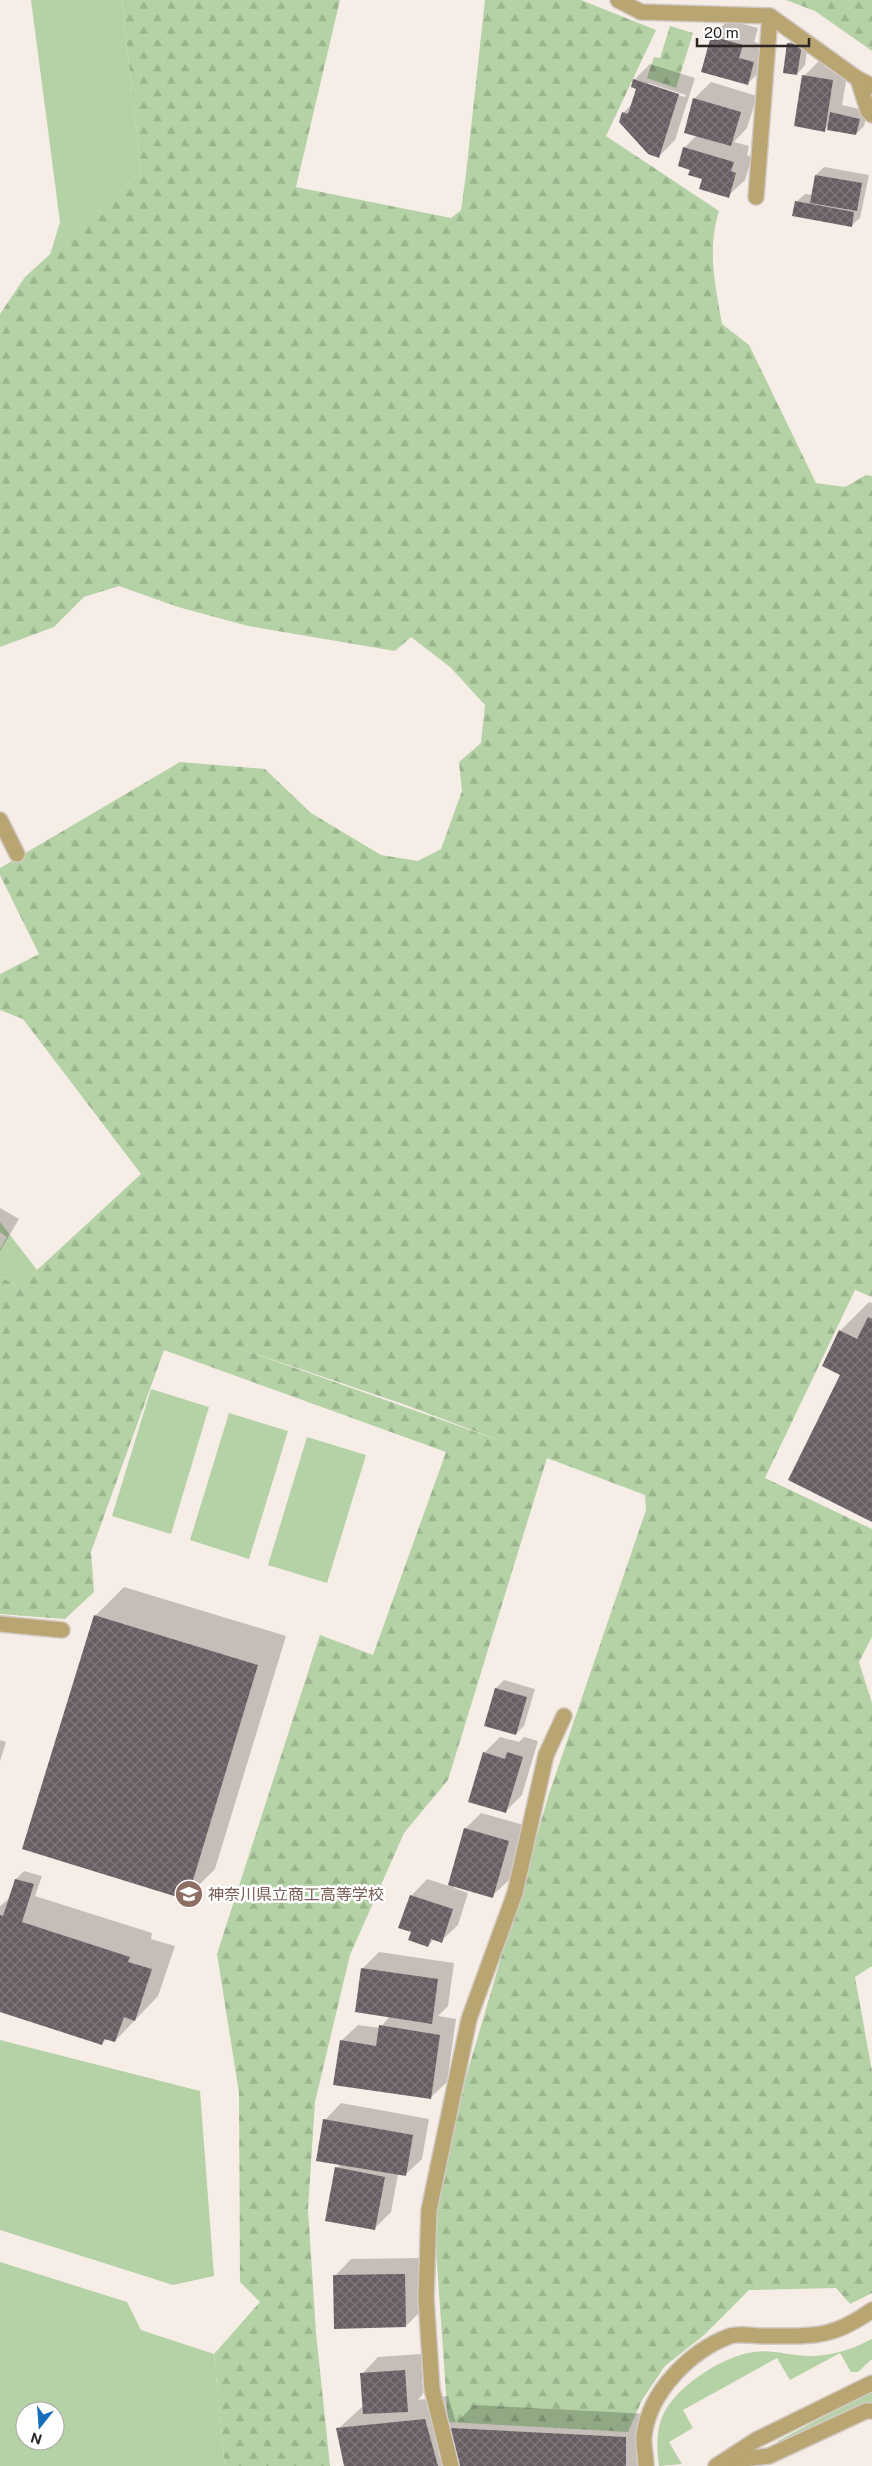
<svg xmlns="http://www.w3.org/2000/svg" width="872" height="2466" viewBox="0 0 872 2466" font-family="'Public Sans','Noto Sans JP',sans-serif">
  <defs>
    <pattern id="forest-firs" width="22" height="20" patternUnits="userSpaceOnUse" patternTransform="scale(1.25)"><rect width="22" height="20" fill="#b4d2a5"/><path d="M5 1l3.5 6h-7zM16 11l3.5 6h-7z" fill="#9bb48e"/></pattern>
    <pattern id="building-cross-hatch" width="8" height="8" patternUnits="userSpaceOnUse" patternTransform="scale(1.25)"><rect width="8" height="8" fill="#675e63"/><path d="M0 0l8 8M0 8l8-8" fill="none" stroke="#7d767a"/></pattern>
  </defs>
  <rect width="100%" height="100%" fill="#f7ede7"/>
  <g fill="#b4d2a5" fill-rule="evenodd">
    <polygon points="31,0 122,0 141,172 50,255 60,222"/>
    <polygon points="0,1222 37,1270 23,1290 0,1276 0,1249 7,1237 0,1232"/>
    <polygon points="151,1389 209,1407 171,1534 112,1516"/>
    <polygon points="229,1413 288,1431 249,1559 190,1540"/>
    <polygon points="307,1437 366,1455 327,1583 268,1565"/>
    <polygon points="0,2040 200,2091 214,2276 173,2285 0,2230"/>
    <path d="M0,2262l127,40 14,28 73,24 11,112h-225zM25,2411h30v30h-30z"/>
    <path d="M872,2339v20l-14,13h-7l-11,-19 -50,27 -13,-22 -94,52 10,18 -24,14 13,22 -23,2c-2,-13 -3,-33 2,-46 11,-32 60,-63 92,-68 20,-3 38,4 57,4 22,0 43,-7 62,-17z"/>
    <polygon points="872,2391 872,2405 780,2444 778,2441"/>
  </g>
  <g fill="url(#forest-firs)" fill-rule="evenodd">
    <path d="M122,0h218l-44,187 155,31 10,-8 5,-36 19,-174h96l75,30 -50,106 113,75c-12,40 -4,72 3,113l27,21 67,138 29,4 21,-12 6,1v821l-17,-7 -90,188 107,51v108l-13,25 13,41v263l-17,11 17,94v222l-22,11 -14,-16 -87,2 -46,46 -38,30 -23,34 -14,32 -180,-10 -14,-201 32,-144 83,-283 97,-284 -1,-15 -98,-37 -99,322 -44,53 -54,122 -35,147 -7,107 8,124 14,133h-105l-11,-112 46,-52 -20,-20 -1,-189 -22,-139 103,-319 53,20 73,-203 -282,-102 -73,202 3,40 -29,27 -65,-5v-338l23,14 14,-20 104,-96 -118,-155 -23,-9v-36l39,-20 -39,-79v-7l180,-106 85,7 46,44 70,42 37,6 23,-12 21,-58 -3,-29 22,-19 4,-38 -35,-38 -39,-30 -16,14 -147,-25 -70,-19 -59,-21 -35,11 -30,30 -54,20v-333l25,-37 116,-105zM227,1344l176,60 98,37z"/>
    <polygon points="786,0 872,0 872,51 815,11"/>
    <polygon points="670,26 693,33 676,88 647,78 654,57 660,58"/>
  </g>
  <g fill="#0003" fill-rule="evenodd">
    <polygon points="728,20 758,28 754,42 769,46 764,68 747,84 712,37"/>
    <polygon points="797,36 809,37 805,65 797,74 788,44"/>
    <polygon points="820,60 849,64 842,105 868,111 864,126 856,134 829,125 824,130 804,76"/>
    <path d="M650,64l45,14 -20,62 -16,16 -36,-43 10,-10 4,-15 -3,-8zM648,83l38,12 -1,2 -37,-11z"/>
    <polygon points="711,82 757,96 747,128 734,142 749,146 747,155 752,157 745,180 728,196 692,169 684,148 697,135 694,99"/>
    <polygon points="824,167 869,175 860,218 851,226 796,202 805,194 813,195 816,175"/>
    <polygon points="0,1208 19,1219 0,1251"/>
    <polygon points="869,1302 872,1303 872,1520 842,1374 840,1331"/>
    <polygon points="124,1587 286,1636 215,1869 186,1898 95,1616"/>
    <polygon points="504,1680 535,1689 524,1726 516,1734 485,1725 496,1688"/>
    <polygon points="500,1737 519,1742 524,1737 538,1741 522,1795 506,1811 484,1753"/>
    <polygon points="0,1740 6,1742 0,1761"/>
    <polygon points="481,1813 524,1825 509,1880 492,1896 454,1886 454,1888 468,1893 458,1925 441,1941 434,1939 428,1946 412,1931 411,1896 427,1879 449,1886 465,1829"/>
    <polygon points="24,1871 42,1876 35,1896 152,1933 151,1939 175,1946 158,1996 115,2041 107,2038 102,2044 0,2011 0,1906 11,1897 16,1879"/>
    <polygon points="379,1952 454,1963 448,2006 438,2016 456,2019 447,2082 430,2098 341,2041 358,2025 380,2028 390,2016 362,1969"/>
    <polygon points="341,2103 429,2119 422,2159 405,2175 398,2174 391,2212 375,2228 337,2168 341,2164 325,2120"/>
    <polygon points="421,2258 422,2310 406,2326 335,2276 351,2259"/>
    <polygon points="421,2354 423,2394 418,2400 448,2396 456,2423 474,2405 649,2414 648,2437 653,2466 345,2466 338,2429 364,2405 362,2374 378,2357"/>
  </g>
  <g fill="url(#building-cross-hatch)">
    <polygon points="711,36 743,45 739,58 754,62 748,85 701,72"/>
    <polygon points="787,43 802,45 797,75 783,73"/>
    <polygon points="802,75 833,80 825,132 794,126"/>
    <polygon points="633,79 679,94 659,158 648,154 619,122 622,112 628,114 636,89 631,87"/>
    <polygon points="693,98 741,112 731,146 684,133"/>
    <polygon points="830,112 860,119 856,135 827,130"/>
    <polygon points="683,147 734,162 731,171 736,173 729,198 699,189 702,179 688,175 690,170 678,166"/>
    <polygon points="815,175 862,183 857,211 810,203"/>
    <polygon points="795,201 854,212 852,227 792,216"/>
    <polygon points="868,1317 872,1319 872,1522 788,1480 840,1375 822,1366 839,1330 857,1339"/>
    <polygon points="94,1615 258,1665 187,1900 22,1849"/>
    <polygon points="495,1688 527,1697 516,1735 484,1726"/>
    <polygon points="483,1752 505,1759 507,1752 523,1757 506,1813 468,1802"/>
    <polygon points="464,1828 509,1841 493,1898 448,1885"/>
    <polygon points="15,1879 34,1884 22,1922 130,1957 128,1962 152,1969 135,2021 124,2017 115,2042 104,2039 102,2045 0,2012 0,1915 3,1916"/>
    <polygon points="410,1895 453,1909 442,1943 431,1939 428,1947 408,1940 411,1932 398,1928"/>
    <polygon points="361,1968 438,1979 432,2024 355,2012"/>
    <polygon points="379,2025 440,2035 431,2099 333,2085 340,2040 376,2046"/>
    <polygon points="323,2119 413,2135 406,2176 316,2161"/>
    <polygon points="335,2167 385,2177 375,2230 325,2221"/>
    <polygon points="405,2274 406,2327 334,2329 333,2275"/>
    <polygon points="405,2370 408,2412 363,2414 360,2373"/>
    <polygon points="425,2419 438,2466 344,2466 336,2428"/>
    <polygon points="450,2428 626,2437 626,2466 459,2466"/>
  </g>
  <g fill="none" stroke-linecap="round" stroke-linejoin="round">
    <defs>
      <g id="minor">
        <polyline points="618,0 641,12 770,16 858,79 872,86"/>
        <polyline points="858,79 868,111 872,115"/>
        <polyline points="756,197 770,16"/>
        <polyline points="0,820 17,854"/>
        <polyline points="0,1624 62,1630"/>
        <polyline points="726,2461 769,2456 866,2411 872,2411"/>
        <polyline points="451,2466 432,2389 426,2298 429,2210 469,2019 515,1893 546,1755 564,1716"/>
        <path d="M646,2466c0,-10 -3,-21 -2,-30 5,-44 46,-85 86,-100 10,-3 24,0 35,0 47,0 67,3 107,-26"/>
        <polyline points="716,2466 756,2440 872,2383"/>
      </g>
    </defs>
    <use href="#minor" stroke="#d2c9c4" stroke-width="18"/>
    <use href="#minor" stroke="#b8a571" stroke-width="15"/>
  </g>
  <defs>
    <symbol id="school-disc" viewBox="-11 -11 22 22"><circle r="9.5" fill="#8d6e63" stroke="#fff"/><path d="M0-5L7-2L0 1L-7-2ZM-4 1L0 2.5L4 1V4Q0 6-4 4Z" fill="#fff"/></symbol>
  </defs>
  <g fill-rule="evenodd">
    <use href="#school-disc" x="173" y="1878" width="32" height="32"/>
  </g>
  <g text-anchor="middle" stroke-width="5" stroke-linejoin="round" paint-order="stroke">
    <g font-size="16" fill="#785e54" stroke="#fff" text-anchor="start">
      <text x="208" y="1900">神奈川県立商工高等学校</text>
    </g>
  </g>
  <g transform="translate(40 2426) rotate(197)"><circle r="24" fill="#ffffff" stroke="#aaa8a7"/>
  <path d="M0-4L9 19L0 12L-9 19Z" fill="#176fbc"/>
  <text y="-8" font-size="14" font-weight="bold" text-anchor="middle" fill="#2a2623">N</text>
  </g>
  <path d="M697 38v8h112v-8" fill="none" stroke="#2a2623" stroke-width="2.5"/>
  <text x="704" y="38" font-size="15" fill="#2a2623" stroke="#ffffff" stroke-width="4" paint-order="stroke">20 m</text>
</svg>
